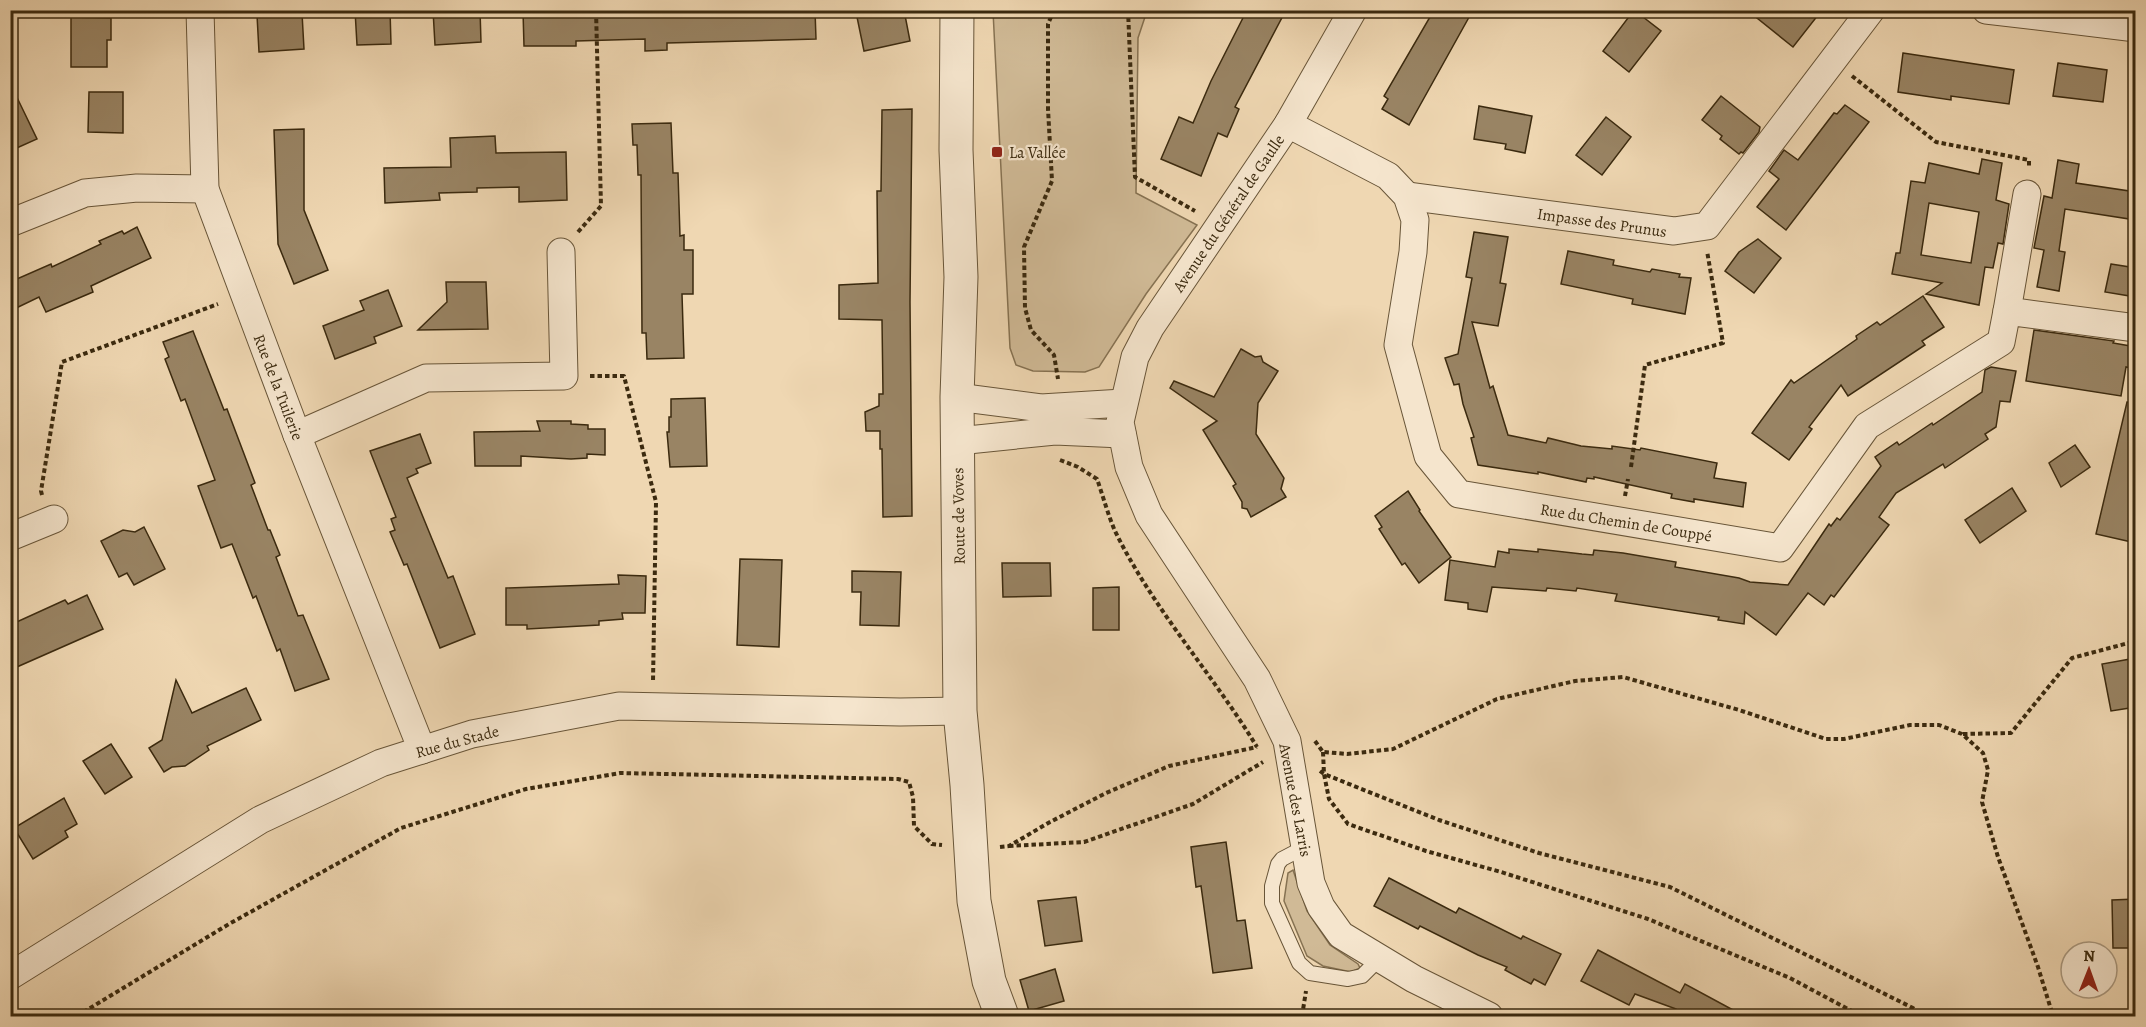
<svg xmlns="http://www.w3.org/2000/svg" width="2146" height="1027" viewBox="0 0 2146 1027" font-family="Alegreya,serif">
  <rect width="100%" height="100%" fill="#efd7b2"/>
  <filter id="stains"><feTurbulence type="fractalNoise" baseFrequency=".00333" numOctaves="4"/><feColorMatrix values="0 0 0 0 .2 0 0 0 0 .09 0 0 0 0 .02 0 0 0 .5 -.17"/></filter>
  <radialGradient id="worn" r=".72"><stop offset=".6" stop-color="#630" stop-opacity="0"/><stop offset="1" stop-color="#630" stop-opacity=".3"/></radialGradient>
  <g fill="#d0ba96" stroke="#867252" stroke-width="1.5">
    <polygon points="993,11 1147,11 1138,38 1136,193 1197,225 1146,294 1099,367 1085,372 1033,371 1016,365 1010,348"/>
    <polygon points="1293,870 1307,911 1330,945 1358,964 1360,968 1351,972 1323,966 1307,956 1284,901 1288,873"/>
  </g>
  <g fill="#998464" stroke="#3b2a0f" stroke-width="1.5" fill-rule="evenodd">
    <polygon points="355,10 390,10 391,44 357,45"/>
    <polygon points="433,10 480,10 481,42 435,45"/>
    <polygon points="815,10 816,39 667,43 667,50 645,51 645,39 576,41 576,46 524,46 523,11"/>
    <polygon points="888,10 904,10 910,41 864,51 857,17"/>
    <polygon points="1247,10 1286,10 1235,107 1239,109 1227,137 1218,133 1201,176 1161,159 1179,117 1193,123 1211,81"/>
    <polygon points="1434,10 1473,10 1409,125 1382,109 1388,99 1384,96"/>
    <polygon points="1634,10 1661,31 1629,72 1603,51"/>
    <polygon points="1747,10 1822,10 1793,47"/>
    <polygon points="302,13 304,49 259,52 257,15"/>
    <polygon points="71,17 111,18 111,40 107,40 107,67 71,67"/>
    <polygon points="1903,53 2014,70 2009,104 1951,96 1951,100 1898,92"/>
    <polygon points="2058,63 2107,70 2103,102 2053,96"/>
    <polygon points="10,83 37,139 10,151"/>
    <polygon points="89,92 123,92 123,133 88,132"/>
    <polygon points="1721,96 1760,127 1759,132 1743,153 1741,152 1739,154 1720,139 1722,136 1702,120"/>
    <polygon points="1845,105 1869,122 1786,230 1757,207 1779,179 1769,171 1784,150 1798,160 1834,113 1837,114"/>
    <polygon points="1479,106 1532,116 1525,153 1505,149 1506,144 1474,139"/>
    <polygon points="912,109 910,302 912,516 883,517 882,449 880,449 880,431 866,431 865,412 879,406 879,394 883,394 882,320 839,319 839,285 878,283 877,191 881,191 882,110"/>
    <polygon points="1606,117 1631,137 1602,175 1576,155"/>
    <polygon points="671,123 673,173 678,173 680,236 684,235 684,250 693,250 693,294 682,294 684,358 647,359 646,333 642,333 641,175 638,175 637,145 633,145 632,124"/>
    <polygon points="304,129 304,210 328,270 294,284 278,244 274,130"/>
    <polygon points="495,136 496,153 566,152 567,200 519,202 519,187 477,188 477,192 439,193 440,200 385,203 384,168 451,167 450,138"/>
    <path d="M1982,159l20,4 -6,37 13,4 -6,40 -5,-1 -5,25 -8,-1 -6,38 -53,-11 16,-11 -50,-9 4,-21h4l11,-72 14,2 4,-20 50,11zM1929,203l50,9 -8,51 -50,-8z"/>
    <polygon points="2058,160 2079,164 2076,183 2136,192 2136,220 2065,209 2059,251 2065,252 2059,291 2037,287 2044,250 2034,248 2044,196 2052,198"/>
    <polygon points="137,227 151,258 91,286 93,292 46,312 39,297 10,311 10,282 51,264 52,267 101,244 99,241 122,231 124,234"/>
    <polygon points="1474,232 1508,237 1500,283 1506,284 1498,326 1472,322 1490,388 1493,386 1508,435 1546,443 1548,438 1581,446 1612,449 1612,446 1640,450 1641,448 1717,463 1714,478 1746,483 1743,507 1694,499 1694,502 1671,498 1672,494 1594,477 1594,479 1587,478 1586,482 1538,472 1538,474 1478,465 1471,438 1474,437 1463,404 1459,384 1454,385 1445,358 1458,354 1472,278 1466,277"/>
    <polygon points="1758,239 1781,258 1754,293 1725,271 1739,252"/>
    <polygon points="1568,251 1614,260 1613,265 1650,272 1652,269 1680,274 1679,277 1691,278 1685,314 1632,304 1633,299 1561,284"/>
    <polygon points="2111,264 2136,268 2136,297 2105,292"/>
    <polygon points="446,282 486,282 488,329 418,330 447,302"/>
    <polygon points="388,290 402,326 374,337 376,343 335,359 323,326 364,310 360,301"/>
    <polygon points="1923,296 1944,327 1922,341 1925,345 1848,396 1841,385 1809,427 1812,429 1789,460 1752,433 1791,380 1794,383 1857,339 1856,336 1877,322 1880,325"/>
    <polygon points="2034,330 2114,341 2113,343 2136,347 2136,369 2126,367 2121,396 2026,381"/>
    <polygon points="193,331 224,410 227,409 255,483 251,485 268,530 270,530 280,555 276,557 298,616 303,615 329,679 295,691 280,649 277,651 256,596 253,598 232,544 221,548 198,486 215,480 185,399 181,401 165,359 169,357 163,342"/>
    <polygon points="1241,349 1255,357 1261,356 1263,362 1278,371 1258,403 1256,434 1284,478 1281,489 1286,497 1251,517 1247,509 1242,508 1242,502 1233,486 1236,484 1203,430 1217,421 1170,388 1174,381 1214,397"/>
    <polygon points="1991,367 2016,371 2010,402 2000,401 1996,427 1985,434 1988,439 1945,468 1943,464 1896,493 1879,517 1889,525 1834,597 1831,595 1824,605 1808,593 1776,635 1745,612 1744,624 1718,620 1719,617 1615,601 1617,594 1577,588 1576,591 1547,588 1546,591 1492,587 1487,612 1468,609 1468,603 1445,600 1450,560 1495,567 1498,551 1509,553 1509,549 1538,552 1538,549 1582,554 1593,555 1594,550 1623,553 1676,562 1675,567 1739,578 1750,582 1788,585 1829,524 1831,526 1837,518 1840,520 1881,466 1875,457 1897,442 1899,445 1932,423 1933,425 1982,392 1985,370"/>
    <polygon points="705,398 707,466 670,467 667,432 669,432 669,417 671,417 671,399"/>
    <polygon points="2127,402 2136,403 2136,543 2096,534"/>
    <polygon points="537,421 571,421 571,424 588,425 588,429 605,429 605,455 587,454 587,458 571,459 521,456 521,466 475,466 474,432 540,431"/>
    <polygon points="420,434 431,463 416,469 418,473 407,478 448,578 453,576 475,634 440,648 407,564 404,565 390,532 395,530 391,519 396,517 370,451"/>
    <polygon points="2075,445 2090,467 2061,487 2049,463"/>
    <polygon points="2012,488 2026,511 1980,543 1965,520"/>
    <polygon points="1408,491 1420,510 1419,511 1451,557 1419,583 1405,563 1402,565 1379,529 1382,527 1375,516"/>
    <polygon points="144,527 165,569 134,585 127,573 119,577 101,541 123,530 135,532"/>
    <polygon points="740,559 782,560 779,647 737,645"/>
    <polygon points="1002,563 1050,563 1051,596 1003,597"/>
    <polygon points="852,571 901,572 899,626 860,625 861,592 852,592"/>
    <polygon points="618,575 646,576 645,613 622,613 623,619 599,621 599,625 527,629 527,625 506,625 506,588 619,584"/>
    <polygon points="1119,587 1119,630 1093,630 1093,588"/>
    <polygon points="87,595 103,629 10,670 10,625 65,600 68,604"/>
    <polygon points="2136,658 2136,707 2111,711 2102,664"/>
    <polygon points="176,680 192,713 246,688 261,720 207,746 209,750 185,766 172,767 164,772 149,748 162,740"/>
    <polygon points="111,744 132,777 105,794 83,761"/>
    <polygon points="64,798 77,824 65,831 68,837 33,859 14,828"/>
    <polygon points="1226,842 1237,921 1245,920 1252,968 1213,973 1201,886 1196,887 1191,847"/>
    <polygon points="1389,878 1456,913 1459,908 1521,939 1523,936 1561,954 1545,985 1534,979 1531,984 1505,970 1507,967 1478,955 1420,926 1418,929 1374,906"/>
    <polygon points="1076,897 1082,941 1045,946 1038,901"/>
    <polygon points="2136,899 2136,948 2113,948 2112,900"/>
    <polygon points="1598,950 1680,993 1685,984 1746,1017 1673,1017 1676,1009 1635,994 1629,1005 1581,981"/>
    <polygon points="1055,969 1064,1001 1029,1011 1020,980"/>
  </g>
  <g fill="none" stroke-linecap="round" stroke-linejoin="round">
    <defs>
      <polyline id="service" points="1305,847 1282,859 1278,864 1272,886 1272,903 1299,963 1310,973 1348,979 1362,976 1379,959"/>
      <g id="minor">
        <polyline points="200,10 205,189 297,435 422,750"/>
        <polyline points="1353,10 1288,124 1150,328 1135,357 1120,422 1129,467 1149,515 1257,679 1287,741 1311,883 1321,907 1341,935 1414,979 1489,1016"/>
        <polyline points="1986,10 2136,28"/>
        <polyline points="1288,124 1388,176 1407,196 1415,220 1413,252 1398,345 1428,456 1459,494 1780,548 1867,426 2001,342 2007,311 2136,328"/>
        <polyline points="1407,196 1674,231 1707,226 1871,10"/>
        <polyline points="10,223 85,193 137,188 205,189"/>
        <polyline points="2007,311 2027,194"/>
        <polyline points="957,397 1041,408 1123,403"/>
        <polyline points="297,435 426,378 564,376 561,252"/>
        <polyline points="958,441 1055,431 1122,434"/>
        <polyline points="10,537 54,519"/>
        <polyline points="10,976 260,820 381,763 472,734 619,706 900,712 960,711"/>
      </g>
      <polyline id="tertiary" points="957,10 956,150 961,277 957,397 960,711 967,785 974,901 989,981 1002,1016"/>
    </defs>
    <use href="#service" stroke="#685538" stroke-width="16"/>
    <use href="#minor" stroke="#685538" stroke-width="29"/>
    <use href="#tertiary" stroke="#685538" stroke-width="35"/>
    <g stroke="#3b2a0f" stroke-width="4" stroke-dasharray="4.5 3" stroke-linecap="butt">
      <polyline points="1054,10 1048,24 1048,109 1052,181 1024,247 1025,308 1031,330 1054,355 1058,379"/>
      <polyline points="1128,10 1135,177 1195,211"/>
      <polyline points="1852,76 1936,142 2029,160 2029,167"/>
      <polyline points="578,232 601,206 596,10"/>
      <polyline points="590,376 624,376 656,502 653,682"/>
      <path d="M1060,460l18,7 19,12c6,17 11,36 18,52 38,78 97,142 142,216"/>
      <polyline points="1631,467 1645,365 1723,343 1707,251"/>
      <polyline points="42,495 41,491 62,362 218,304"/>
      <polyline points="1625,496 1628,479"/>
      <polyline points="1963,734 2011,733 2072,658 2136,641"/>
      <polyline points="1315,741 1323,752 1347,754 1393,749 1497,699 1575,681 1623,677 1739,710 1826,739 1844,739 1910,725 1939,725 1962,734 1983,753 1988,770 1982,802 1998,857 2038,967 2053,1016"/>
      <polyline points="1323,752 1324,774 1329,799 1348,824 1426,851 1501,872 1648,919 1790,978 1861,1016"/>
      <polyline points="1320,771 1324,774 1439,820 1539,853 1670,887 1913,1008 1922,1016"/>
      <polyline points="1009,846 1084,842 1193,804 1263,762"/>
      <polyline points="1000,847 1009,846 1050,822 1106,793 1169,766 1257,747"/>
      <polyline points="77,1016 229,924 401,828 526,789 620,773 898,779 909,782 913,797 914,826 932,844 942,845"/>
      <polyline points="1302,1016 1306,991"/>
    </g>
    <use href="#service" stroke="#f5e5cd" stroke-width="14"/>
    <use href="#minor" stroke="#f5e5cd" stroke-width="27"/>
    <use href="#tertiary" stroke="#f5e5cd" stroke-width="33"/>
  </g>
  <rect fill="#8f2418" stroke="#f5e5cd" stroke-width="2" x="991" y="146" width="12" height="12" rx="3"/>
  <g text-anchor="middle" stroke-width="4.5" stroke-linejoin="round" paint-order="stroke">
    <g font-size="16" fill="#3b2a0f" stroke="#f5e5cd" text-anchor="start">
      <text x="1009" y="158">La Vallée</text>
    </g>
    <g font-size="16" fill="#3b2a0f" stroke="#f5e5cd">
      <text transform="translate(1228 213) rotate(-56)" y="6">Avenue du Général de Gaulle</text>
      <text transform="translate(1602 222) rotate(8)" y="6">Impasse des Prunus</text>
      <text transform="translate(279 387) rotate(69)" y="6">Rue de la Tuilerie</text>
      <text transform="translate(958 516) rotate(-91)" y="6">Route de Voves</text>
      <text transform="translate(1626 522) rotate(9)" y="6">Rue du Chemin de Couppé</text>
      <text transform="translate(457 741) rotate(-15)" y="6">Rue du Stade</text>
      <text transform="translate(1296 800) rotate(79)" y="6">Avenue des Larris</text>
    </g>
  </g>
  <rect width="2146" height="1027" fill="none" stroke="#efd7b2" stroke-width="36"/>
  <rect x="12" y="12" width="2122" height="1003" fill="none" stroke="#3b2a0f" stroke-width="3"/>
  <rect x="18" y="18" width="2110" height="991" fill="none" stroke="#3b2a0f" stroke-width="1.5"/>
  <g transform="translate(2089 970) rotate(1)"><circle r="28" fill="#f5e5cd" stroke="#ab9a81" stroke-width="1.5"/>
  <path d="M0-4.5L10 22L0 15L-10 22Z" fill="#8f2418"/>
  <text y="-9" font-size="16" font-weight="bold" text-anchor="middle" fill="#3b2a0f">N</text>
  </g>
  <rect width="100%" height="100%" filter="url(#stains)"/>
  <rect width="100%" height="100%" fill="url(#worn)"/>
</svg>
